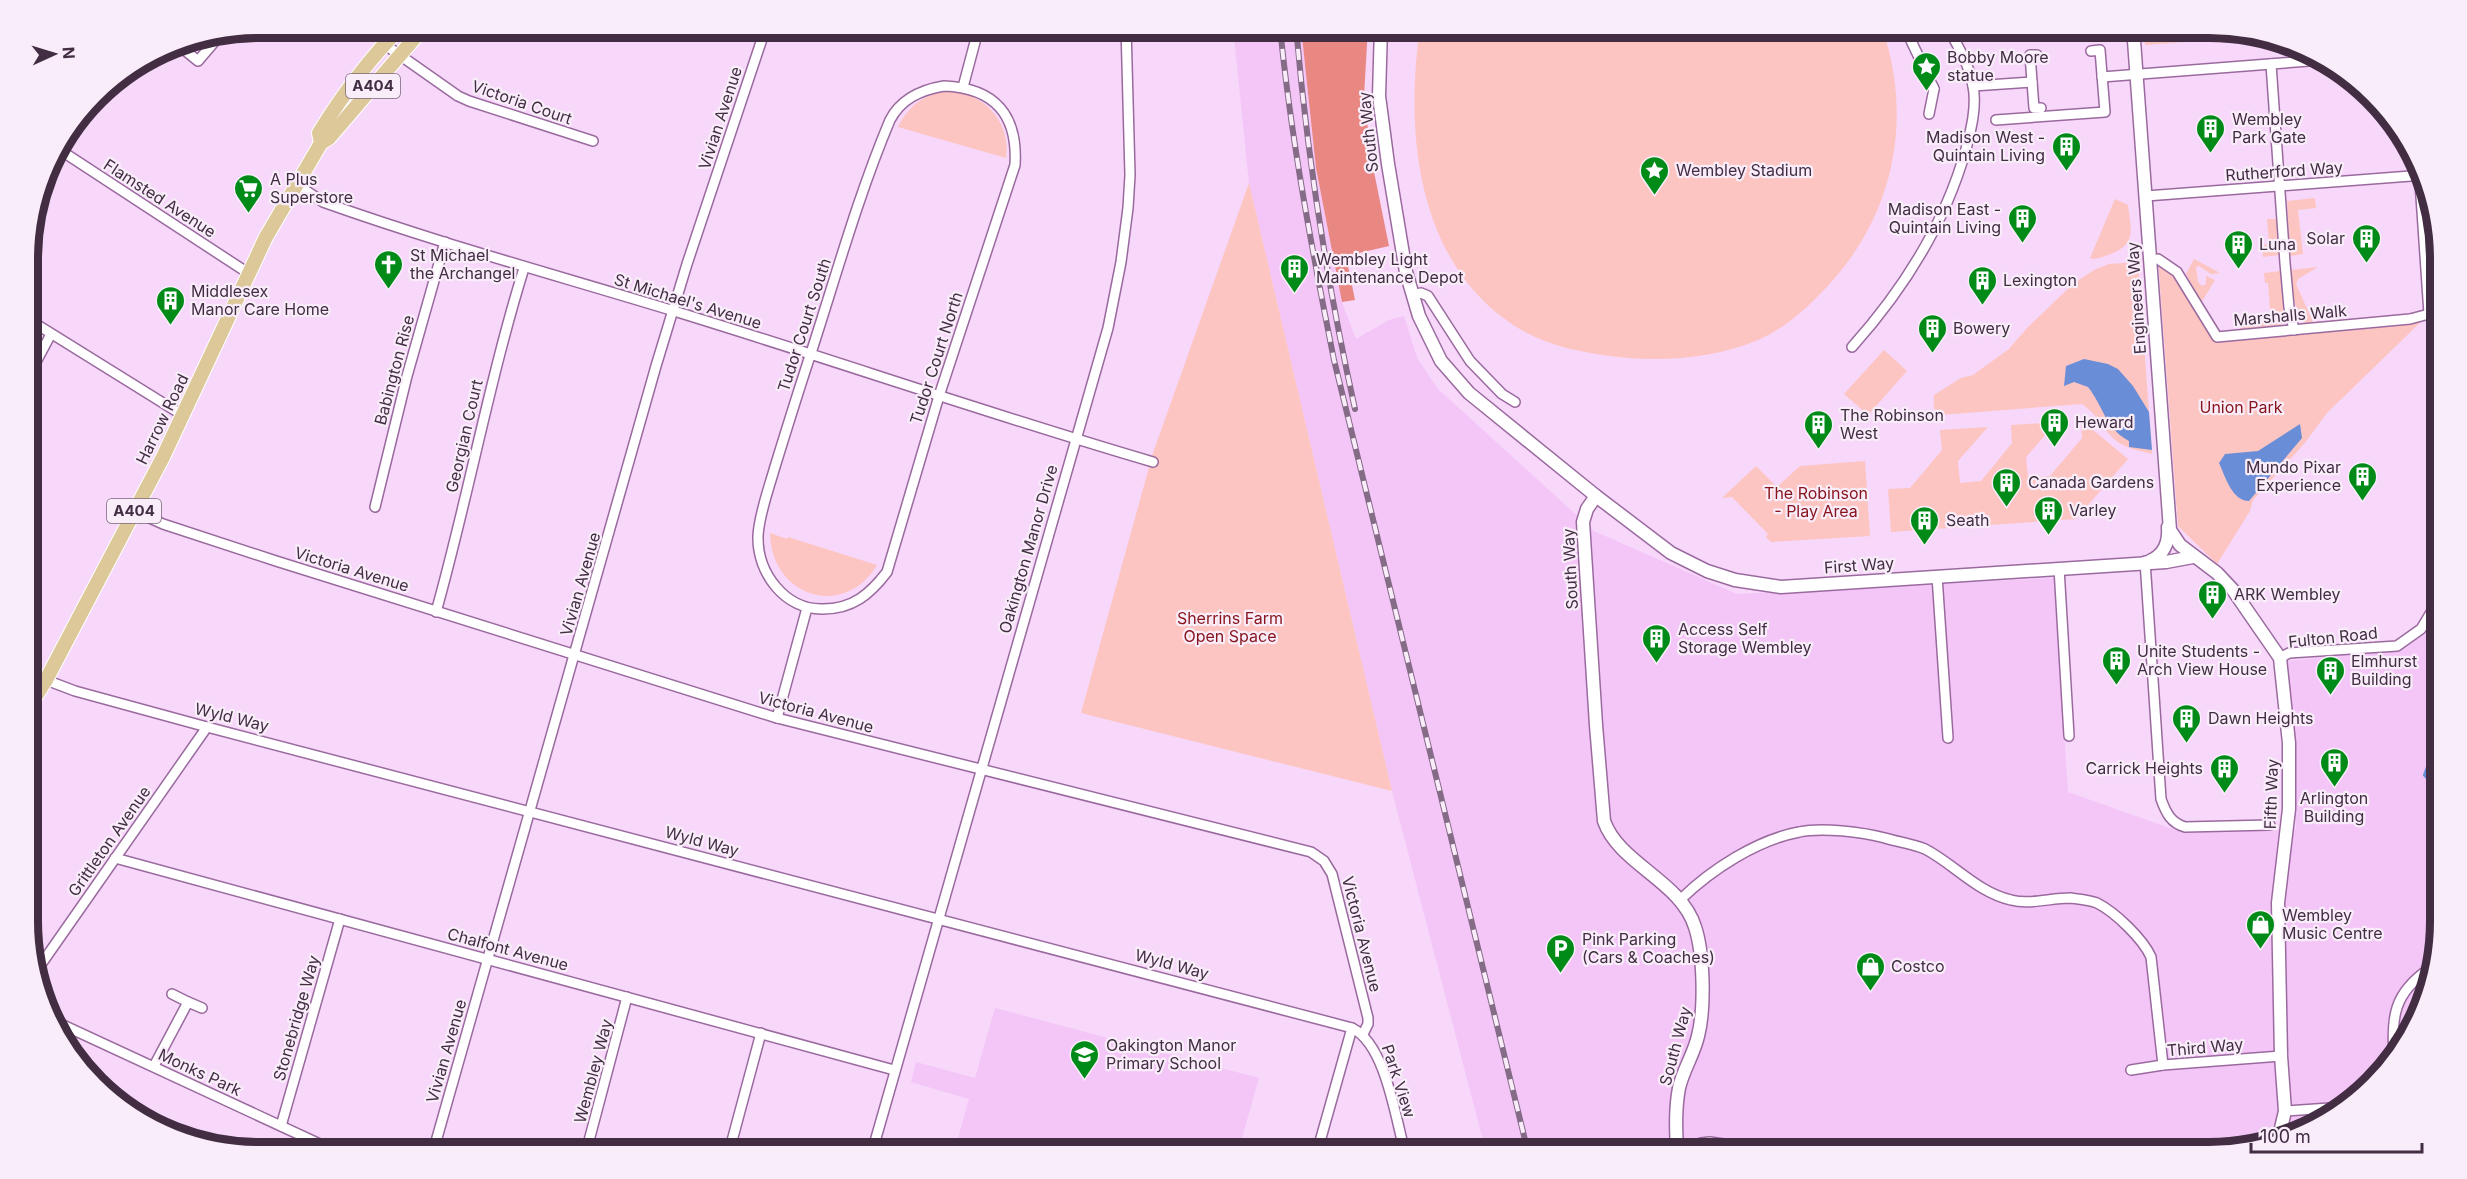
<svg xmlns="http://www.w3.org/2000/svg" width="2467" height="1179" viewBox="0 0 2467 1179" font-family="Inter,sans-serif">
  <rect width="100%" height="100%" fill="#f7d7fa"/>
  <g fill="#f4c6f8">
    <polygon points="1233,27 1301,27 1316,168 1342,302 1356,339 1389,320 1404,316 1417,358 1438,389 1594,531 1737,594 2054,578 2068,792 2181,832 2296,829 2288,661 2406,648 2435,627 2439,619 2440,921 2416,1023 2382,1073 2337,1113 2283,1140 2223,1152 1486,1152 1392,791 1249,183"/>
    <polygon points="995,1008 1259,1078 1238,1152 954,1152 969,1099 911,1082 916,1062 975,1078"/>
  </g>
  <g fill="#fdc5c1">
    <path d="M1420,27h462c33,97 10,196 -63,268 -17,18 -38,35 -61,45 -48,20 -104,23 -155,15 -27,-4 -54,-10 -78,-23 -107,-60 -121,-195 -105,-305z"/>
    <polygon points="2144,27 2209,27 2252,37 2145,45"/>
    <path d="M948,91c36,1 63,31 58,67l-108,-31c10,-21 26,-33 50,-36z"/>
    <polygon points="1249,183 1392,791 1081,713 1153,453"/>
    <polygon points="2315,198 2316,208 2298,210 2303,254 2290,256 2287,201"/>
    <path d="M2115,199l13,6c3,25 9,40 -20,50 -6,2 -12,5 -18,3z"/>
    <polygon points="2267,219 2276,219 2279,255 2263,257 2262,245 2269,244"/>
    <polygon points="2158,259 2167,263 2217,337 2307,324 2300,321 2293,296 2291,270 2318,267 2298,279 2296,284 2313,322 2366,318 2366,320 2429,314 2327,413 2304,444 2253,500 2250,511 2217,564 2178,526"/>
    <polygon points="2194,259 2220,273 2211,274 2199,266 2196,267 2198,282 2202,286 2206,284 2206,276 2215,280 2201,303 2186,274"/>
    <path d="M2138,262l14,192c-11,-3 -23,-5 -33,-11 -15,-10 -21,-29 -37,-39l-142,11c-8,-5 -6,-11 -6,-20l27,-17 12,-3 36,-26 18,-21 46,-44 21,-14 15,-6z"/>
    <polygon points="2280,271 2285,322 2277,327 2240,330 2240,325 2271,322 2268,283 2265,283 2264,273"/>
    <polygon points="1884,350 1907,371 1868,415 1844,394"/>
    <polygon points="2081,420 2128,459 2076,519 1891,532 1888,489 1910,488 1942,450 1940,430 1988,427 1958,461 1960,483 1981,481 2012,443 2011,425 2057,422 2026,457 2028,478 2050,476 2082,438"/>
    <polygon points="1865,461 1870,536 1771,542 1766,537 1768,534 1732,497 1722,498 1756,466 1777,487 1800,466"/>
    <path d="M770,533l17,6 1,-2 89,28c-33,55 -106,32 -107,-32z"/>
  </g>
  <polygon fill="#e98782" points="1301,27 1368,27 1364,96 1372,162 1389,246 1346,256 1355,300 1342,302 1316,168"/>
  <g fill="#6a8dd8">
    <path d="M2084,359l24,5 10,5 15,17 16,26 3,38 -23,-3v-6c-23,-12 -26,-35 -41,-54l-14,-5 -10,4 2,-20z"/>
    <path d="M2300,424l2,14 -53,63c-17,0 -24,-25 -30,-38l6,-9 33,-3z"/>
  </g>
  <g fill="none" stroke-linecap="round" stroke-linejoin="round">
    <polyline stroke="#6a8dd8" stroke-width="4" points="2439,738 2425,775 2440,791"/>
    <defs>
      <g id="street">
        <polyline points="1905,28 1934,89"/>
        <polyline points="176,43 198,61 221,34"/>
        <polyline points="384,44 458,96 469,101 593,141"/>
        <polyline points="2037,55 2030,55 2034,108 2041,108"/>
        <polyline points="2271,64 2285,263 2289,307 2294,330"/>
        <polyline points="2102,77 2322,60"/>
        <path d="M944,86c51,2 74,29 71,79l-76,231 -52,176c-17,22 -34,37 -64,37 -38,1 -66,-36 -65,-73 1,-21 10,-45 16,-66 12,-39 24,-78 37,-117 25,-77 47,-157 79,-233 11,-21 30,-30 54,-34z"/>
        <polyline points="1973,86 2032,82"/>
        <polyline points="963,87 979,27"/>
        <polyline points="1929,114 1934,89 1932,85"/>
        <polyline points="1996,120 2105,112 2100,50 2091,51"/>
        <polyline points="57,148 248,273"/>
        <polyline points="2420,182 2429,314"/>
        <path d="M296,184l27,18c115,41 233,73 351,109 160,49 318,104 479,151"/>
        <polyline points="2146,196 2424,175"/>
        <polyline points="2158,259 2177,272 2217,337 2410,319 2429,314 2438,306"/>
        <polyline points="1412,295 1421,293 1428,296 1470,361 1502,394 1515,402"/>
        <polyline points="28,319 184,416"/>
        <path d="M1852,347c51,-57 93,-123 114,-198 5,-19 11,-43 7,-63 -4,-22 -15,-40 -26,-59"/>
        <polyline points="28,377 51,334"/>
        <polyline points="375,507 407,376 445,242"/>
        <polyline points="134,511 163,524 276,561 777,718 1311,852 1324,861 1332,874 1368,1018 1368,1024 1363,1034"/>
        <path d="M2145,561l16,238c5,14 10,24 24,28l85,-2"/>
        <polyline points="2059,568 2069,736"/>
        <polyline points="1937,576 1948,738"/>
        <path d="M436,612c32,-114 53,-231 88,-344"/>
        <polyline points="2280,658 2289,653 2397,646 2421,629 2439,599"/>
        <path d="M46,680l29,11 132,36 1145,301c34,17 43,89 53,124"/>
        <polyline points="777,718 807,608"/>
        <polyline points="115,858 894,1070"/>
        <path d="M1681,899c31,-30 76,-59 118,-67 23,-5 63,0 86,6 13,4 28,6 40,11 29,15 52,43 86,51 19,5 39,-2 59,-2 7,1 20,2 27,5 18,9 46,36 54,54l12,108"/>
        <polyline points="35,973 207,727"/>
        <polyline points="172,994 188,1002"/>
        <polyline points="50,1019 337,1152"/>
        <path d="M2394,1056c-3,-39 0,-63 35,-87"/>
        <polyline points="154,1066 188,1002 202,1008"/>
        <polyline points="2131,1070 2163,1065 2281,1056"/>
        <polyline points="2285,1111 2344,1107"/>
        <polyline points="281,1126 340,919"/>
        <polyline points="433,1152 656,366 687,264 766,27"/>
        <polyline points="586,1152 627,997"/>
        <polyline points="729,1152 761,1033"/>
        <polyline points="872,1152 1108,328 1121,262 1128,208 1130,175 1126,27"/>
        <polyline points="1317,1152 1352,1028"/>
        <polyline points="1682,1152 1701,1143 1710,1142 1777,1152"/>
      </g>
      <g id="secondary">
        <polyline points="1381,27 1379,96 1388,164 1406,272 1419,316 1441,361 1469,393 1596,496 1671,553 1707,571 1735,580 1781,587 2166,562 2193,557"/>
        <polyline points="2133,27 2170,530 2180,545 2217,573 2233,590 2280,658 2289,743 2289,809 2278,903 2281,1056 2285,1111 2278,1141"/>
        <path d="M1596,496l-9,13 -4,13 13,203 8,96c15,43 77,60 91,106 9,27 10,82 3,109 -4,18 -15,34 -19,52 -4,21 -3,42 -2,64"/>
        <path d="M2150,561c15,-7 19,-19 18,-34"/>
      </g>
      <g id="primary">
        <path d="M321,143l-2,-10c24,-39 50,-74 82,-106"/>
        <polyline points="29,707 46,680 163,457 266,237 321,143 329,138 424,27"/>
      </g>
    </defs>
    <use href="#street" stroke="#9a6a9f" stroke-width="12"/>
    <use href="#secondary" stroke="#9a6a9f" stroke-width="15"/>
    <use href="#primary" stroke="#fff" stroke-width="16"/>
    <use href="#street" stroke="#fff" stroke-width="9"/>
    <use href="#secondary" stroke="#fff" stroke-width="12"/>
    <use href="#primary" stroke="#ddc89a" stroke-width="14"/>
    <defs>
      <g id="rail">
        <path d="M1280,27c11,112 32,223 54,333l194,792"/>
        <path d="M1296,27c11,129 31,256 59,382"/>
      </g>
    </defs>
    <use href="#rail" stroke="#846b86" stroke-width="6"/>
    <use href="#rail" stroke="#f8edf8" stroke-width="4" stroke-dasharray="11" stroke-linecap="butt"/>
  </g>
  <defs>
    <symbol id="sight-pin" viewBox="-11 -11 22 30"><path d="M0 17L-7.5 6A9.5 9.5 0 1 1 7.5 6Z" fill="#008b19" stroke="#f8edf8"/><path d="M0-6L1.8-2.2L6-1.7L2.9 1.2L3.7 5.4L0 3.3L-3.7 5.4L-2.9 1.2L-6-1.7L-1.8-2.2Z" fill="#fff"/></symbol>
    <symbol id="building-pin" viewBox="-11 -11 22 30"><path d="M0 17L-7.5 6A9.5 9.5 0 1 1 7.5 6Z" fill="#008b19" stroke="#f8edf8"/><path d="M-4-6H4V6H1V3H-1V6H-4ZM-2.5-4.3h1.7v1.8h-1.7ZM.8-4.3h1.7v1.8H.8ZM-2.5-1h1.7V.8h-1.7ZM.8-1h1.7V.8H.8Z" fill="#fff"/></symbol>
    <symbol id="supermarket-pin" viewBox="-11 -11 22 30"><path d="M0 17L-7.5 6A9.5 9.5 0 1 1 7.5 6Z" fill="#008b19" stroke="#f8edf8"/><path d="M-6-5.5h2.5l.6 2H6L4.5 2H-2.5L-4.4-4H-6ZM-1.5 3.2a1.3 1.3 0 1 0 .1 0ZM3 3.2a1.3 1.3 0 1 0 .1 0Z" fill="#fff"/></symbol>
    <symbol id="church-pin" viewBox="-11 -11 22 30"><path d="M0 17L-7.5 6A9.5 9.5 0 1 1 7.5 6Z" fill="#008b19" stroke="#f8edf8"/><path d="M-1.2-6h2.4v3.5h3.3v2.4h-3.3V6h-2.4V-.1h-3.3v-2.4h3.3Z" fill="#fff"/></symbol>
    <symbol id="shop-pin" viewBox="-11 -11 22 30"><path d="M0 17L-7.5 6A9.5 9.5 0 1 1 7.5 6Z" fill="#008b19" stroke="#f8edf8"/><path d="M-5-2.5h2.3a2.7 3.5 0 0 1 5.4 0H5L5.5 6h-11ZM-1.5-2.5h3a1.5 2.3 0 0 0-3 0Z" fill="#fff"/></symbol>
    <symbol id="parking-pin" viewBox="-11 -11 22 30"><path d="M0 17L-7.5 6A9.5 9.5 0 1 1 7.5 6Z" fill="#008b19" stroke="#f8edf8"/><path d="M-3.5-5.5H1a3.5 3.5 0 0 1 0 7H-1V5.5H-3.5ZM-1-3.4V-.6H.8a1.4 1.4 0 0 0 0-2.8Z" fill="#fff"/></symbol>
    <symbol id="school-pin" viewBox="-11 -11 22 30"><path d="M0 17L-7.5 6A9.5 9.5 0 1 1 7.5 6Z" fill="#008b19" stroke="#f8edf8"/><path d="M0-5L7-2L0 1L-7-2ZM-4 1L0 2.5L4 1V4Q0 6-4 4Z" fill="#fff"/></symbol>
  </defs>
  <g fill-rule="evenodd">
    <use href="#sight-pin" x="1910" y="50" width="33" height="45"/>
    <use href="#building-pin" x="2194" y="112" width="33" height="45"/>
    <use href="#building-pin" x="2050" y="130" width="33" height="45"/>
    <use href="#sight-pin" x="1638" y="154" width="33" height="45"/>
    <use href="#supermarket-pin" x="232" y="172" width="33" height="45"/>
    <use href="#building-pin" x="2006" y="202" width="33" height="45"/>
    <use href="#building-pin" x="2350" y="222" width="33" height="45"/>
    <use href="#building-pin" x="2222" y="228" width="33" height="45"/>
    <use href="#church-pin" x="372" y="248" width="33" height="45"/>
    <use href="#building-pin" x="1278" y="252" width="33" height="45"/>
    <use href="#building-pin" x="1966" y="264" width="33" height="45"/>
    <use href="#building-pin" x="154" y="284" width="33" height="45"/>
    <use href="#building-pin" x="1916" y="312" width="33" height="45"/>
    <use href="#building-pin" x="2038" y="406" width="33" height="45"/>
    <use href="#building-pin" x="1802" y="408" width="33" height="45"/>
    <use href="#building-pin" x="2346" y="460" width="33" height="45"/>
    <use href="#building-pin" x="1990" y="466" width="33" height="45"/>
    <use href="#building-pin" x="2032" y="494" width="33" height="45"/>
    <use href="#building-pin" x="1908" y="504" width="33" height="45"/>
    <use href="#building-pin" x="2196" y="578" width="33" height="45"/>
    <use href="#building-pin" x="1640" y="622" width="33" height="45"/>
    <use href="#building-pin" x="2100" y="644" width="33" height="45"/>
    <use href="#building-pin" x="2314" y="654" width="33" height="45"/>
    <use href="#building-pin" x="2170" y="702" width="33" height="45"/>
    <use href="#building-pin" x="2318" y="746" width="33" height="45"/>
    <use href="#building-pin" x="2208" y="752" width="33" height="45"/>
    <use href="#shop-pin" x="2244" y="908" width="33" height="45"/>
    <use href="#parking-pin" x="1544" y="932" width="33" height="45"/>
    <use href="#shop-pin" x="1854" y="950" width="33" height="45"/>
    <use href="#school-pin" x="1068" y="1038" width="33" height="45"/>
  </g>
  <g text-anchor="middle" stroke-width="4.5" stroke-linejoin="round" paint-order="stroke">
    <g fill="#f8edf8" stroke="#796779" stroke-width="1.5">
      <rect x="346" y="74" width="54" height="24" rx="4.5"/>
      <rect x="107" y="499" width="54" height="24" rx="4.5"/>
    </g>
    <g font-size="15" font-weight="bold" fill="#422d43">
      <text x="373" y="91">A404</text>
      <text x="134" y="516">A404</text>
    </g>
    <g font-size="16" fill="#422d43" stroke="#f8edf8" text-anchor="start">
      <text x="1947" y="63">Bobby Moore<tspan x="1947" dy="18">statue</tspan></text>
      <text x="2232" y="125">Wembley<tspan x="2232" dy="18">Park Gate</tspan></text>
      <text x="2045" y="143" text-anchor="end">Madison West -<tspan x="2045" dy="18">Quintain Living</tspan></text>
      <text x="1676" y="176">Wembley Stadium</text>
      <text x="270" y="185">A Plus<tspan x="270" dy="18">Superstore</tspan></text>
      <text x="2001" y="215" text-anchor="end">Madison East -<tspan x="2001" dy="18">Quintain Living</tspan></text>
      <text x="2345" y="244" text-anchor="end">Solar</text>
      <text x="2259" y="250">Luna</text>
      <text x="410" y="261">St Michael<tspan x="410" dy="18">the Archangel</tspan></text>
      <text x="1316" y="265">Wembley Light<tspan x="1316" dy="18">Maintenance Depot</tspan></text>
      <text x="2003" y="286">Lexington</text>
      <text x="191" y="297">Middlesex<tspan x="191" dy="18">Manor Care Home</tspan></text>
      <text x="1953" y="334">Bowery</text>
      <text x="1840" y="421">The Robinson<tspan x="1840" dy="18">West</tspan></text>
      <text x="2075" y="428">Heward</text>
      <text x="2341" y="473" text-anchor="end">Mundo Pixar<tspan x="2341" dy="18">Experience</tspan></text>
      <text x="2028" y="488">Canada Gardens</text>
      <text x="2069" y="516">Varley</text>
      <text x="1946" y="526">Seath</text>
      <text x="2234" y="600">ARK Wembley</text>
      <text x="1678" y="635">Access Self<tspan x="1678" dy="18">Storage Wembley</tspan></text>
      <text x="2137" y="657">Unite Students -<tspan x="2137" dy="18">Arch View House</tspan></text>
      <text x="2351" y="667">Elmhurst<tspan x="2351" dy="18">Building</tspan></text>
      <text x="2208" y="724">Dawn Heights</text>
      <text x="2203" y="774" text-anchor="end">Carrick Heights</text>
      <text x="2334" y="804" text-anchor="middle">Arlington<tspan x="2334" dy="18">Building</tspan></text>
      <text x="2282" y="921">Wembley<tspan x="2282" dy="18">Music Centre</tspan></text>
      <text x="1582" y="945">Pink Parking<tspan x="1582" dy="18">(Cars &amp; Coaches)</tspan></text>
      <text x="1891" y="972">Costco</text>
      <text x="1106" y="1051">Oakington Manor<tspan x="1106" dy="18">Primary School</tspan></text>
    </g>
    <g font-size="16" fill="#422d43" stroke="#f8edf8">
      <text transform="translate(522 102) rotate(19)" y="6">Victoria Court</text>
      <text transform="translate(720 118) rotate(-72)" y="6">Vivian Avenue</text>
      <text transform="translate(1368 132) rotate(-96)" y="6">South Way</text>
      <text transform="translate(2284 171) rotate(-4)" y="6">Rutherford Way</text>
      <text transform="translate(160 198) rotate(33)" y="6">Flamsted Avenue</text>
      <text transform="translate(2136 298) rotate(-94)" y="6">Engineers Way</text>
      <text transform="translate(688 301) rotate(17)" y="6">St Michael's Avenue</text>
      <text transform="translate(2290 315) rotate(-5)" y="6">Marshalls Walk</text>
      <text transform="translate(804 325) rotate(-72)" y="6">Tudor Court South</text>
      <text transform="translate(936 358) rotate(-72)" y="6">Tudor Court North</text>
      <text transform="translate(394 370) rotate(-75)" y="6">Babington Rise</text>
      <text transform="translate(162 419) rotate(-64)" y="6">Harrow Road</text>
      <text transform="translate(464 436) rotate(-77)" y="6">Georgian Court</text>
      <text transform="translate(1028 549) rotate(-74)" y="6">Oakington Manor Drive</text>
      <text transform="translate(1859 565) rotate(-4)" y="6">First Way</text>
      <text transform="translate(352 569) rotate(17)" y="6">Victoria Avenue</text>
      <text transform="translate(1570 569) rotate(-93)" y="6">South Way</text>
      <text transform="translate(580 584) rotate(-74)" y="6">Vivian Avenue</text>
      <text transform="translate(2333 637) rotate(-6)" y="6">Fulton Road</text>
      <text transform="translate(816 712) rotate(15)" y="6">Victoria Avenue</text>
      <text transform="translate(232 717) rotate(14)" y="6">Wyld Way</text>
      <text transform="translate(2271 794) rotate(-88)" y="6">Fifth Way</text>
      <text transform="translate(109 841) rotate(-55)" y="6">Grittleton Avenue</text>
      <text transform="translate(702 841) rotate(15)" y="6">Wyld Way</text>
      <text transform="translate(1362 934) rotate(76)" y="6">Victoria Avenue</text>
      <text transform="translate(508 949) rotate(15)" y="6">Chalfont Avenue</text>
      <text transform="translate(1172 964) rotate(15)" y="6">Wyld Way</text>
      <text transform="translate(296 1018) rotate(-74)" y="6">Stonebridge Way</text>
      <text transform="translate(1675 1046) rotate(-75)" y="6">South Way</text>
      <text transform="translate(2205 1047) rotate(-5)" y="6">Third Way</text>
      <text transform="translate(446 1051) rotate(-74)" y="6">Vivian Avenue</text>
      <text transform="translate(593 1071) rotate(-75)" y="6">Wembley Way</text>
      <text transform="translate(200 1072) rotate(25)" y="6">Monks Park</text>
      <text transform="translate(1399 1081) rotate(72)" y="6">Park View</text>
    </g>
    <g font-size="16" fill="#87131c" stroke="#f8edf8">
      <text x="2241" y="413">Union Park</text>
      <text x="1816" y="499">The Robinson<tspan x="1816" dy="18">- Play Area</tspan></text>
      <text x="1230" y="624">Sherrins Farm<tspan x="1230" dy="18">Open Space</tspan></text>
    </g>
  </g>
  <path d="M0 0H2467V1179H0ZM259 38H2209A221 221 0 0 1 2430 259V921A221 221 0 0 1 2209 1142H259A221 221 0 0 1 38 921V259A221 221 0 0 1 259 38Z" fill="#f8edf8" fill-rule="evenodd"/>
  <path fill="none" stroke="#422d43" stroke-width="8" d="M259 38H2209A221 221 0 0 1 2430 259V921A221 221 0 0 1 2209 1142H259A221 221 0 0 1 38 921V259A221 221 0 0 1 259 38Z"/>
  <g transform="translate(54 54) rotate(86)" stroke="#f8edf8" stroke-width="4.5" paint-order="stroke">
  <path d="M0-4.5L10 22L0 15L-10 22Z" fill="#422d43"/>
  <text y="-9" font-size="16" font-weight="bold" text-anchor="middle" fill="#422d43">N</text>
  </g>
  <path d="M2251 1143v9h171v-9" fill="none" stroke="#422d43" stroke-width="3"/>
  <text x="2260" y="1143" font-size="18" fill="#422d43" stroke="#f8edf8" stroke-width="4.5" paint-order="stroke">100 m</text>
</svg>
